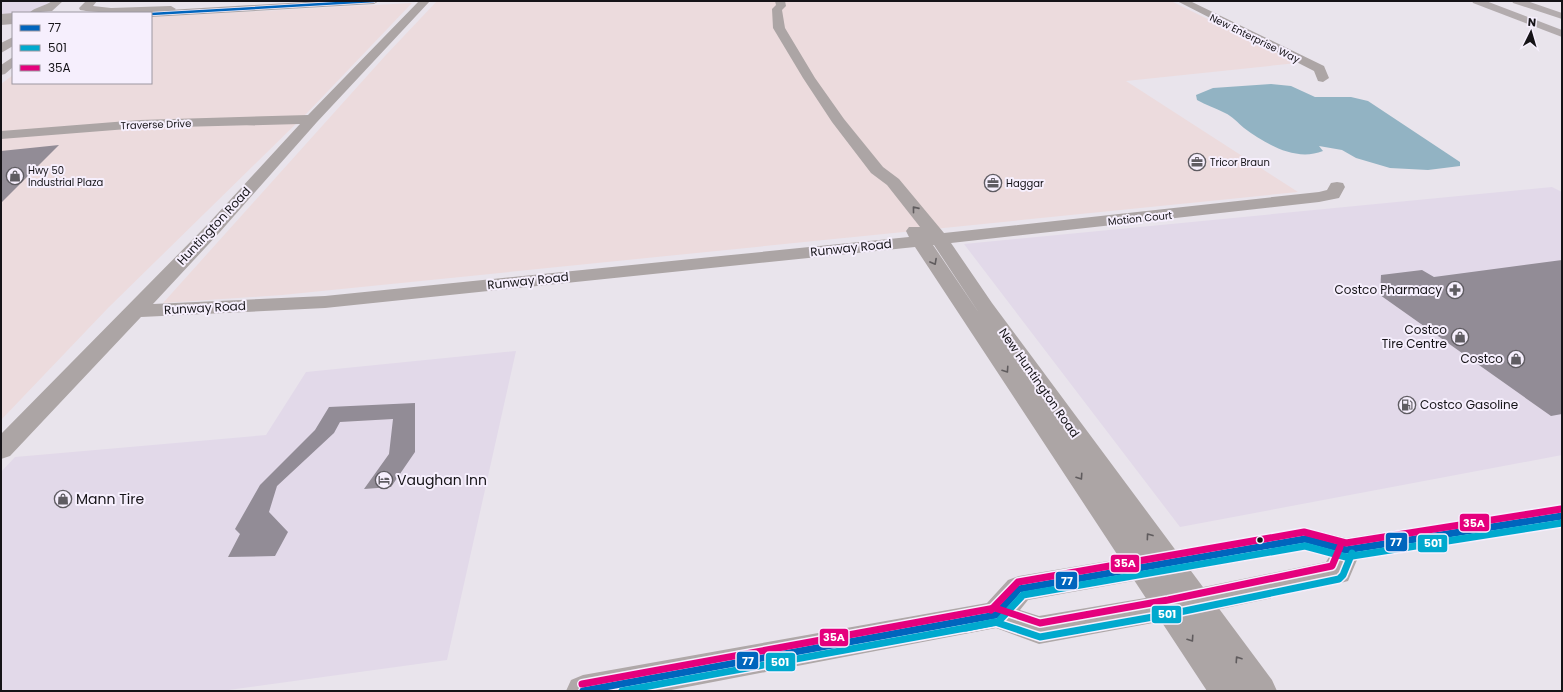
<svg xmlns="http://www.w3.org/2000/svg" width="1563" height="692" viewBox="0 0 1563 692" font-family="Poppins,sans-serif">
  <rect width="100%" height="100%" fill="#e9e4ec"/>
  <g fill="#e2d9e9">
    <polygon points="1,1 51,1 41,8 31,12 1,16"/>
    <polygon points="1552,187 1562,192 1562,455 1180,527 964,244"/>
    <polygon points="516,351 447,660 221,691 1,691 1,472 15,457 266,435 306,372"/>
  </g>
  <g fill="#ecdbdd">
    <polygon points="437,1 1171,1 1297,63 1126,81 1298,192 282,295 163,303 385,56"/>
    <polygon points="412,3 307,113 108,308 1,420 1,84 13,75 13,83 151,83 151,17"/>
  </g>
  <path fill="#92b3c3" d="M1271,84l20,2 24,11h36l17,4 92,61v4l-32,4 -38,-2 -34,-10 -14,-8 -23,-4 4,5c-28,11 -57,-7 -79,-23 -6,-5 -12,-12 -19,-15 -10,-5 -19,-8 -28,-13l-1,-5 17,-7z"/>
  <g fill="#928c96">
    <polygon points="59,145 1,203 1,151"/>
    <polygon points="1562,260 1562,414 1551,416 1380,295 1381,275 1422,270 1434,277"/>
    <polygon points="415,403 415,452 391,487 364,489 389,454 393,419 340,422 334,433 277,486 269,512 288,532 275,556 228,557 240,534 235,529 260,485 315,430 329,407"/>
  </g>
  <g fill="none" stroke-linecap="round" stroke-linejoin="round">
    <g fill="#aca5a5" fill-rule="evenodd">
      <polygon points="322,1 379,1 374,4 151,17 151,13 146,13 151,11"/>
      <path d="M419,1h11l-113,121 -98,111 -66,71 172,-8 584,-59 -3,-6 3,-4h11l-33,-42 -16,-12 -39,-51 -29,-44 -30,-50 -1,-19 4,-4 -1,-4h10l1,5 -4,4 3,18 30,50 29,41 39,48 16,12 45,54 375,-41 8,-2 4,-7 6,-1 6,1 2,4 -6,11 -20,4 -368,41 41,60 280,377 5,11h-70l-292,-444 -590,61 -184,9 -131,139 -9,3v-25l206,-209 93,-101 -160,4 -139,11v-8l139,-11 168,-5zM933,245h1l45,68z"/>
      <polygon points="1177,1 1190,1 1324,66 1329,78 1323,82 1318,81 1314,71"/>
      <polygon points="140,8 144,9 145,11 144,13 99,13 104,10"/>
      <polygon points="13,18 13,24 1,25 1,19"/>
    </g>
    <g fill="#afa8a8" fill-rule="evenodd">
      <path d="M52,1h11l-11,10 -23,2c6,-6 16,-7 23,-12z"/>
      <path d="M86,1h11l-4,5 18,2 60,-2 5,3c-6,7 -83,4 -96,1l-1,-2z"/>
      <polygon points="13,13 13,19 1,20 1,14"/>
      <polygon points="13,37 13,46 1,53 1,43"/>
      <polygon points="13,57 13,67 5,74 1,75 1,65"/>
      <path d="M1562,505v22l-205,33 -9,21 -11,3 -168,36 -130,24 -43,-16 -330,63h-100l5,-11 12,-5 404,-72 21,-23 11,-4 286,-48 41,10zM1305,550l24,7 -3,5 -157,32 -130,22 -19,-6 8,-10z"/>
    </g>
    <g fill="#b3acae" fill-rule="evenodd">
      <polygon points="1472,1 1486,1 1562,30 1562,37 1473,3"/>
      <polygon points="1512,1 1527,1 1562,13 1562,19 1513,3"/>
    </g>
    <defs>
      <polyline id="bus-1-far1" points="151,14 374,1"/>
      <polyline id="bus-1" points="583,691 996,615 1019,589 1305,539 1346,550 1562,516"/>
      <g id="bus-2">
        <polyline points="966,628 995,622 1040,637 1170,614 1339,579 1343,575 1352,553"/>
        <polyline points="622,691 998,622 1023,595 1305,546 1346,557 1562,523"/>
      </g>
      <g id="bus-3">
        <polyline points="991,610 1018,582 1304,532 1346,543 1561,509"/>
        <polyline points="582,684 995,608 1040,623 1168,600 1332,566 1340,547"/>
      </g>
    </defs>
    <use href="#bus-1-far1" stroke="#f6effd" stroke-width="4"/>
    <use href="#bus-1" stroke="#f6effd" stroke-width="10"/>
    <use href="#bus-2" stroke="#f6effd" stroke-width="10"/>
    <use href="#bus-3" stroke="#f6effd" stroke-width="10"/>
    <use href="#bus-1-far1" stroke="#0065bd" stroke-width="2.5"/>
    <use href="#bus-1" stroke="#0065bd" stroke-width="7"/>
    <use href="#bus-2" stroke="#00a9ce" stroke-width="7"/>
    <use href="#bus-3" stroke="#e5007d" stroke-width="7"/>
  </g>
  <defs><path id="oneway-chevron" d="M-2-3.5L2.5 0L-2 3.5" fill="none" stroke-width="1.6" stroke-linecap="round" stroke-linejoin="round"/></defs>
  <g stroke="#605c5e">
    <use href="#oneway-chevron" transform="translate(915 209) rotate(-129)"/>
    <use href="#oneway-chevron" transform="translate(934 262) rotate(61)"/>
    <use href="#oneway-chevron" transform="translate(1006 370) rotate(56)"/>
    <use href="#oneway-chevron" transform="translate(1080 477) rotate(56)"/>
    <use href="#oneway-chevron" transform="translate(1149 536) rotate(-126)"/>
    <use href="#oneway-chevron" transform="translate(1191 639) rotate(56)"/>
    <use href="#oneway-chevron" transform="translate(1238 659) rotate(-124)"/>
  </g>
  <defs>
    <symbol id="office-ring" viewBox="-11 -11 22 22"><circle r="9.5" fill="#f6effd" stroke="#5f5c62" stroke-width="1.5"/><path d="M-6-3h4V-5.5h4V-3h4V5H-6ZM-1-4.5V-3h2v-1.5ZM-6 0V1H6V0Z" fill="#5f5c62"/></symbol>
    <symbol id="shop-ring" viewBox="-11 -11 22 22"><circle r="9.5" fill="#f6effd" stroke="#5f5c62" stroke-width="1.5"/><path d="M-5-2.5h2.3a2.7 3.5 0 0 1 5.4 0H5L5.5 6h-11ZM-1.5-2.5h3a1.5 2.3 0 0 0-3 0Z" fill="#5f5c62"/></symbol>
    <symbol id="pharmacy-ring" viewBox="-11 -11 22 22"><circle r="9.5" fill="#f6effd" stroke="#5f5c62" stroke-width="1.5"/><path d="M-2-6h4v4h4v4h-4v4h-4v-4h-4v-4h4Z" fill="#5f5c62"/></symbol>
    <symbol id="fuel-ring" viewBox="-11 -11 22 22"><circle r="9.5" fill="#f6effd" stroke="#5f5c62" stroke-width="1.5"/><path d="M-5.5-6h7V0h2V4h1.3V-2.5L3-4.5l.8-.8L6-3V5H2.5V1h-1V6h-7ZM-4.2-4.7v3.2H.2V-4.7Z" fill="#5f5c62"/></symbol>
    <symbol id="hotel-ring" viewBox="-11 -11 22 22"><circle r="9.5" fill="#f6effd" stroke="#5f5c62" stroke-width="1.5"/><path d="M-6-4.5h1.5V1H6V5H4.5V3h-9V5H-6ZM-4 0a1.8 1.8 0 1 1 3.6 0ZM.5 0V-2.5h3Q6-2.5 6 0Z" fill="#5f5c62"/></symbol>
  </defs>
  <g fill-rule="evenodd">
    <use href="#office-ring" x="1187" y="152" width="20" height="20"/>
    <use href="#shop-ring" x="5" y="166" width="20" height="20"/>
    <use href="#office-ring" x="983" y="173" width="20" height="20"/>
    <use href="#pharmacy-ring" x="1445" y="280" width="20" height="20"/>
    <use href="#shop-ring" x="1450" y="327" width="20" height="20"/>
    <use href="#shop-ring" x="1506" y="349" width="20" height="20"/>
    <use href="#fuel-ring" x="1397" y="395" width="20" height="20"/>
    <use href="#hotel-ring" x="374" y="470" width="20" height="20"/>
    <use href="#shop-ring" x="53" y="489" width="20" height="20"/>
  </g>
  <circle fill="#151317" stroke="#f6effd" stroke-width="1.5" cx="1260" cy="540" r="3.5"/>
  <g text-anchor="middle" stroke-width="4" stroke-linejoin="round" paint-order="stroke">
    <g font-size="10" fill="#151317" stroke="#f6effd">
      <text transform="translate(1255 38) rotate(26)" y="4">New Enterprise Way</text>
      <text transform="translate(156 124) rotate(-2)" y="4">Traverse Drive</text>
      <text transform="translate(1140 218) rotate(-6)" y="4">Motion Court</text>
    </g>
    <g font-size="10" fill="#151317" stroke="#f6effd" text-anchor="start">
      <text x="1210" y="166">Tricor Braun</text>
      <text x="28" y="174">Hwy 50<tspan x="28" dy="12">Industrial Plaza</tspan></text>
      <text x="1006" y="187">Haggar</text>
    </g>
    <g font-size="12" fill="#151317" stroke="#f6effd">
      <text transform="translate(214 226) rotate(-47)" y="4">Huntington Road</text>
      <text transform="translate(851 248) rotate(-6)" y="4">Runway Road</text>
      <text transform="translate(528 281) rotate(-6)" y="4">Runway Road</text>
      <text transform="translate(205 308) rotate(-3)" y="4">Runway Road</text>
      <text transform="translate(1039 383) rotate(55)" y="4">New Huntington Road</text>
    </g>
    <g font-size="12" fill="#151317" stroke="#f6effd" text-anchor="end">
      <text x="1442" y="294">Costco Pharmacy</text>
      <text x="1447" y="334">Costco<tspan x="1447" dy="14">Tire Centre</tspan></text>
      <text x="1503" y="363">Costco</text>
      <text x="1420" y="409" text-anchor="start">Costco Gasoline</text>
    </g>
    <g font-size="14" fill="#151317" stroke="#f6effd" text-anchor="start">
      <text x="397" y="485">Vaughan Inn</text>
      <text x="76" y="504">Mann Tire</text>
    </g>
  </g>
  <g stroke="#f6effd" stroke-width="1.5">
    <rect x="1459" y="513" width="31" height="19" rx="4" fill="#e5007d"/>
    <rect x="1385" y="532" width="23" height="20" rx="4" fill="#0065bd"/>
    <rect x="1417" y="534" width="31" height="19" rx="4" fill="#00a9ce"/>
    <rect x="1110" y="554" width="30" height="19" rx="4" fill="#e5007d"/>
    <rect x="1055" y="571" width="23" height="19" rx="4" fill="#0065bd"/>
    <rect x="1151" y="605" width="31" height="19" rx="4" fill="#00a9ce"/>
    <rect x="819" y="628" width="30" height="19" rx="4" fill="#e5007d"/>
    <rect x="736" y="651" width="23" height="19" rx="4" fill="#0065bd"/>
    <rect x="765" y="652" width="31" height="20" rx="4" fill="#00a9ce"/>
  </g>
  <g font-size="11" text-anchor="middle" font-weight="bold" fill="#fff">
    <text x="1474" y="527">35A</text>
    <text x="1396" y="546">77</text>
    <text x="1433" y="547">501</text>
    <text x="1125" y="567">35A</text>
    <text x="1067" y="585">77</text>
    <text x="1167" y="618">501</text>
    <text x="834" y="641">35A</text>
    <text x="748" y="665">77</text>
    <text x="780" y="666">501</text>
  </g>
  <rect width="1563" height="692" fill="none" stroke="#151317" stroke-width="4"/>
  <rect x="12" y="12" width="140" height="72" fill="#f6effd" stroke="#9c97a1"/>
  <rect x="20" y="25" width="20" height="6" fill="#0065bd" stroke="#9c97a1"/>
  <text x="48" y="32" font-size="12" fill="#151317">77</text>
  <rect x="20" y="45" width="20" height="6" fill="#00a9ce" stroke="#9c97a1"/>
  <text x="48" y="52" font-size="12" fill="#151317">501</text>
  <rect x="20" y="65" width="20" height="6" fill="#e5007d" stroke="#9c97a1"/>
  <text x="48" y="72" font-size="12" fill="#151317">35A</text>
  <g transform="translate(1531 32) rotate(5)" stroke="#f6effd" stroke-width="3" paint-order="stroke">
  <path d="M0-3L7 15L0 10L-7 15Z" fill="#151317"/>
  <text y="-6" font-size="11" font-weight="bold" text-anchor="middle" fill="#151317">N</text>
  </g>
</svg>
